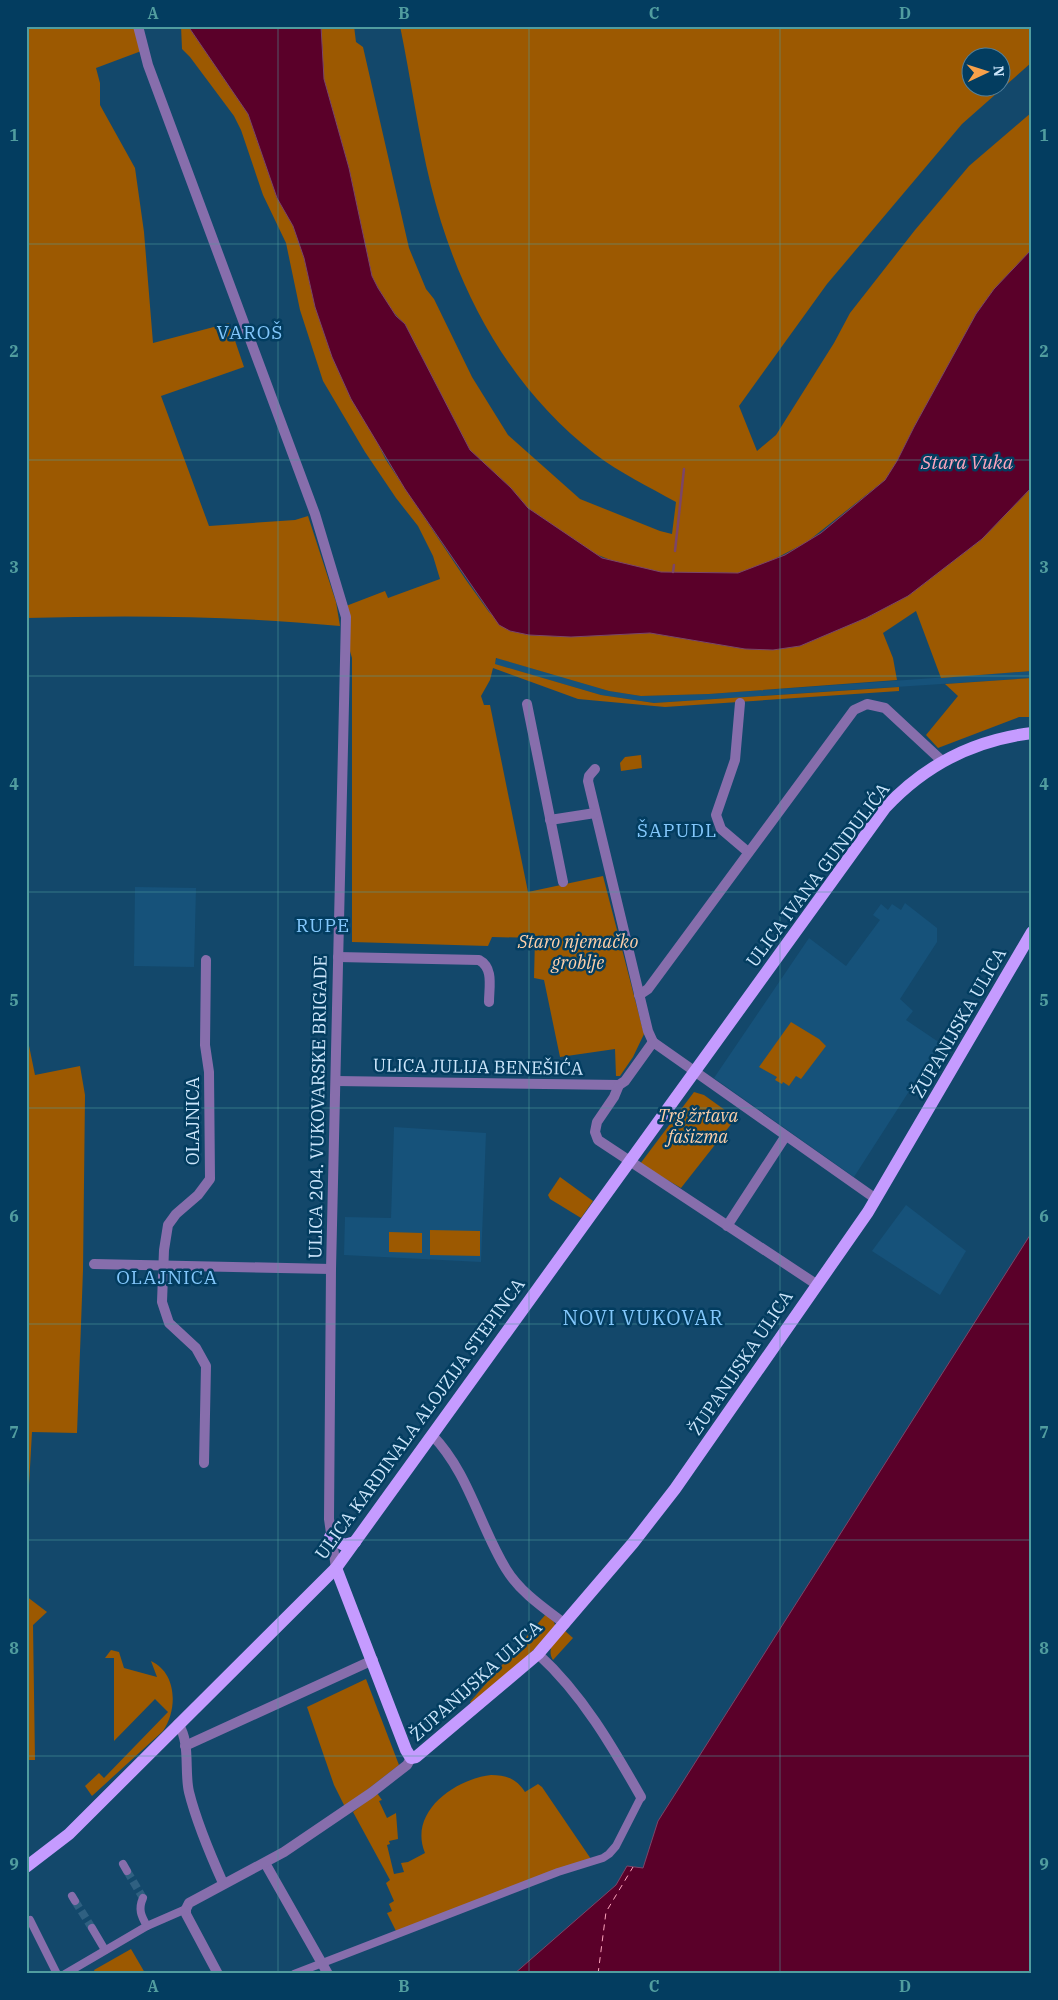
<svg xmlns="http://www.w3.org/2000/svg" width="1058" height="2000" viewBox="0 0 1058 2000" font-family="'IBM Plex Serif',serif">
  <rect width="100%" height="100%" fill="#13486b"/>
  <g fill="#16527a">
    <polygon points="497,658 609,691 641,696 709,694 1032,671 1032,678 654,703 601,695 494,664"/>
    <polygon points="135,887 196,888 194,967 134,966"/>
    <polygon points="905,903 937,928 937,942 900,999 913,1011 906,1020 940,1043 854,1177 714,1078 809,938 846,966 880,920 873,915 881,904 888,910 892,904 901,910"/>
    <polygon points="394,1127 486,1133 481,1262 344,1255 345,1217 391,1218"/>
    <polygon points="906,1205 966,1251 940,1295 872,1251"/>
  </g>
  <g fill="#9c5901" fill-rule="evenodd">
    <path d="M26,26h112l6,24 -48,18 4,15v22l35,63 9,64 9,111 76,-20 15,44 -83,29 48,130 86,-6 13,-4 28,86 4,24c-104,-10 -209,-11 -314,-8z"/>
    <polygon points="181,26 188,26 248,114 277,198 293,226 304,258 315,307 332,357 351,399 371,430 386,460 466,580 489,612 510,631 529,635 571,637 650,633 745,649 773,650 800,646 866,618 908,596 982,539 1032,487 1032,671 941,678 916,611 883,633 893,658 897,680 709,694 641,696 609,691 496,658 495,664 601,695 654,703 899,687 899,691 665,707 578,699 493,668 490,680 481,696 484,705 490,705 528,892 603,876 644,1034 633,1057 620,1076 616,1076 615,1049 560,1057 544,980 534,978 535,938 492,937 488,946 352,942 352,658 347,641 346,606 385,591 388,598 440,579 433,556 418,526 396,498 365,452 323,381 300,310 286,243 263,195 241,130 234,116 190,57 182,49"/>
    <path d="M321,26h33l2,16 7,5 46,201 17,41 8,10 38,78 36,58 72,64 80,32 12,3 4,-32c-27,-15 -56,-29 -81,-48 -87,-67 -138,-164 -164,-268 -13,-53 -20,-107 -31,-160h632v36l-70,62 -135,160 -88,122 18,45 19,-16 58,-92 16,-30 65,-83 54,-64 63,-54v137l-38,40 -18,25 -62,113 -17,34 -12,19 -78,62 -42,22 -27,9 -77,-1 -43,-9 -25,-10 -65,-45 -17,-20 -41,-38 -65,-126c-15,-13 -24,-31 -33,-48l-23,-108 -25,-89zM970,58h30v30h-30z"/>
    <polygon points="1032,678 1032,717 1019,717 938,748 926,735 958,696 945,684"/>
    <polygon points="641,755 642,768 621,771 620,763 625,757"/>
    <polygon points="791,1022 819,1039 826,1046 801,1079 796,1076 789,1086 783,1082 782,1084 775,1080 777,1077 759,1067"/>
    <polygon points="26,1031 35,1075 80,1066 85,1095 83,1270 77,1433 32,1432 26,1539"/>
    <polygon points="694,1092 704,1095 736,1118 681,1188 640,1164"/>
    <polygon points="560,1177 593,1201 581,1218 550,1199 548,1195"/>
    <polygon points="430,1230 480,1231 480,1256 430,1255"/>
    <polygon points="389,1232 422,1233 422,1253 389,1252"/>
    <polygon points="26,1596 47,1612 33,1625 35,1760 26,1760"/>
    <polygon points="546,1614 554,1622 556,1628 475,1707 470,1702"/>
    <path d="M564,1630l9,8 -20,22c-7,-12 3,-20 11,-30z"/>
    <path d="M111,1650l8,2 5,16 33,9 -6,-16c26,12 27,48 12,70l-71,65 -7,-10 14,-13 5,5 64,-66 -13,-13 -41,42v-83h-9z"/>
    <polygon points="366,1679 399,1765 345,1807 334,1785 307,1707"/>
    <path d="M491,1775c15,0 26,4 34,17l13,-8 4,3 51,75 -196,71 -10,-20 5,-2 -3,-7 5,-3 -8,-18 4,-3 -37,-68 24,-19 5,7 -3,1 8,17 9,-5 2,26 -9,2 1,3 -3,1 7,29 10,-2 -3,-9 7,-1 17,-9c-17,-41 30,-74 66,-78z"/>
    <polygon points="131,1949 145,1973 96,1974 94,1970"/>
  </g>
  <g fill="#5a0029" stroke="#7c4568">
    <polygon points="188,26 321,26 324,79 349,168 372,276 378,288 396,316 405,324 470,450 511,488 528,508 602,558 661,572 738,573 785,555 821,533 885,480 897,461 914,427 976,314 994,289 1032,249 1032,487 982,539 908,596 866,618 800,646 773,650 745,649 650,633 571,637 529,635 510,631 499,625 405,489 351,399 332,357 315,307 304,258 293,226 277,198 248,114"/>
    <polygon points="1032,1232 1032,1974 514,1974 616,1885 627,1866 643,1868 658,1821"/>
  </g>
  <g fill="none" stroke-linecap="round" stroke-linejoin="round">
    <g stroke="#7c4568" stroke-width="2.5">
      <polyline points="675,551 684,469"/>
      <polyline points="673,572 674,565"/>
    </g>
    <polyline stroke="#fea5bd" stroke-width="1" stroke-dasharray="6 5" stroke-linecap="butt" points="598,1974 606,1912 633,1867"/>
    <g stroke="#2f6081" stroke-width="8" stroke-dasharray="8 4" stroke-linecap="butt">
      <polyline points="127,1871 143,1898"/>
      <polyline points="75,1901 92,1928"/>
    </g>
    <g stroke="#876eac" stroke-width="8">
      <polyline points="123,1864 127,1871"/>
      <polyline points="72,1896 75,1901"/>
      <path d="M143,1898c-5,11 -2,18 4,28"/>
      <polyline points="30,1920 57,1974"/>
      <polyline points="92,1928 105,1950"/>
      <polyline points="65,1974 147,1926 186,1909"/>
      <polyline points="294,1974 558,1872 603,1858 609,1854 616,1846 641,1797"/>
    </g>
    <g stroke="#876eac" stroke-width="10">
      <polyline points="740,703 735,760 716,815 721,829 748,852"/>
      <polyline points="527,704 563,882"/>
      <polyline points="595,769 589,776 588,781 648,1031 653,1042"/>
      <polyline points="550,820 595,813"/>
      <path d="M338,957l141,3c15,8 10,27 10,42"/>
      <polyline points="639,995 648,989 854,710 867,704 885,708 942,761"/>
      <polyline points="336,1081 619,1085"/>
      <polyline points="727,1226 785,1137"/>
      <polyline points="94,1264 331,1269"/>
      <polyline points="816,1284 598,1140 595,1132 597,1122 614,1097 619,1085 625,1081 653,1042 876,1199"/>
      <path d="M432,1435c37,38 47,90 74,134 14,23 38,39 59,55"/>
      <polyline points="204,1463 206,1366 196,1348 169,1323 162,1302 164,1250 168,1225 176,1214 198,1195 210,1179 209,1072 205,1045 206,960"/>
      <path d="M538,1654c44,40 74,92 103,143"/>
      <path d="M178,1724c13,18 6,47 11,68 8,32 21,62 34,91"/>
      <polyline points="185,1746 373,1660"/>
      <polyline points="265,1863 328,1974"/>
      <polyline points="218,1974 186,1914 186,1909 189,1903 284,1852 371,1793 407,1765 411,1758"/>
    </g>
    <polyline stroke="#876eac" stroke-width="10" points="138,26 148,65 315,514 346,617 331,1269 329,1519 336,1568"/>
    <g stroke="#c59bff" stroke-width="12">
      <polyline points="330,1537 344,1545 355,1542"/>
      <polyline points="336,1568 406,1750 411,1758 416,1757 538,1654 633,1543 675,1489 868,1212 1032,932"/>
      <path d="M26,1867l43,-33 267,-266 549,-760c40,-43 88,-68 147,-75"/>
    </g>
  </g>
  <path fill="none" stroke="#519d9f" stroke-width="1" stroke-opacity="0.55" d="M278,26v1948M529,26v1948M780,26v1948M26,244h1006M26,460h1006M26,676h1006M26,892h1006M26,1108h1006M26,1324h1006M26,1540h1006M26,1756h1006"/>
  <g text-anchor="middle" stroke-width="5" stroke-linejoin="round" paint-order="stroke">
    <g font-size="18" fill="#cce6fb" stroke="#033d60">
      <text transform="translate(818 875) rotate(-53)" y="6">ULICA IVANA GUNDULIĆA</text>
      <text transform="translate(959 1023) rotate(-60)" y="6">ŽUPANIJSKA ULICA</text>
      <text transform="translate(478 1067) rotate(1)" y="6">ULICA JULIJA BENEŠIĆA</text>
      <text transform="translate(318 1107) rotate(-89)" y="6">ULICA 204. VUKOVARSKE BRIGADE</text>
      <text transform="translate(193 1121) rotate(-90)" y="6">OLAJNICA</text>
      <text transform="translate(741 1363) rotate(-56)" y="6">ŽUPANIJSKA ULICA</text>
      <text transform="translate(420 1419) rotate(-54)" y="6">ULICA KARDINALA ALOJZIJA STEPINCA</text>
      <text transform="translate(476 1681) rotate(-42)" y="6">ŽUPANIJSKA ULICA</text>
    </g>
    <g font-size="18" font-style="italic" fill="#fed0a9" stroke="#033d60">
      <text x="578" y="948">Staro njemačko<tspan x="578" dy="21">groblje</tspan></text>
      <text x="698" y="1122">Trg žrtava<tspan x="698" dy="21">fašizma</tspan></text>
    </g>
    <g font-size="19" letter-spacing="1" fill="#83c7fb" stroke="#033d60">
      <text x="250" y="339">VAROŠ</text>
      <text x="677" y="837">ŠAPUDL</text>
      <text x="323" y="932">RUPE</text>
      <text x="167" y="1284">OLAJNICA</text>
    </g>
    <g font-size="19" font-style="italic" fill="#fea5bd" stroke="#033d60">
      <text x="967" y="469">Stara Vuka</text>
    </g>
    <g font-size="20" letter-spacing="1" fill="#83c7fb" stroke="#033d60">
      <text x="643" y="1325">NOVI VUKOVAR</text>
    </g>
  </g>
  <rect width="1058" height="2000" fill="none" stroke="#033d60" stroke-width="55"/>
  <g transform="translate(986 72) rotate(86)"><circle r="24" fill="#033d60" stroke="#53819e"/>
  <path d="M0-4L9 19L0 12L-9 19Z" fill="#f8a14a"/>
  <text y="-8" font-size="14" font-weight="bold" text-anchor="middle" fill="#cce6fb">N</text>
  </g>
  <rect x="28" y="28" width="1002" height="1944" fill="none" stroke="#519d9f" stroke-width="2"/>
  <g font-size="16" text-anchor="middle" font-weight="bold" fill="#519d9f">
    <text x="153" y="19">A</text>
    <text x="404" y="19">B</text>
    <text x="654" y="19">C</text>
    <text x="905" y="19">D</text>
    <text x="14" y="141">1</text>
    <text x="1044" y="141">1</text>
    <text x="14" y="357">2</text>
    <text x="1044" y="357">2</text>
    <text x="14" y="573">3</text>
    <text x="1044" y="573">3</text>
    <text x="14" y="790">4</text>
    <text x="1044" y="790">4</text>
    <text x="14" y="1006">5</text>
    <text x="1044" y="1006">5</text>
    <text x="14" y="1222">6</text>
    <text x="1044" y="1222">6</text>
    <text x="14" y="1438">7</text>
    <text x="1044" y="1438">7</text>
    <text x="14" y="1654">8</text>
    <text x="1044" y="1654">8</text>
    <text x="14" y="1870">9</text>
    <text x="1044" y="1870">9</text>
    <text x="153" y="1992">A</text>
    <text x="404" y="1992">B</text>
    <text x="654" y="1992">C</text>
    <text x="905" y="1992">D</text>
  </g>
</svg>
